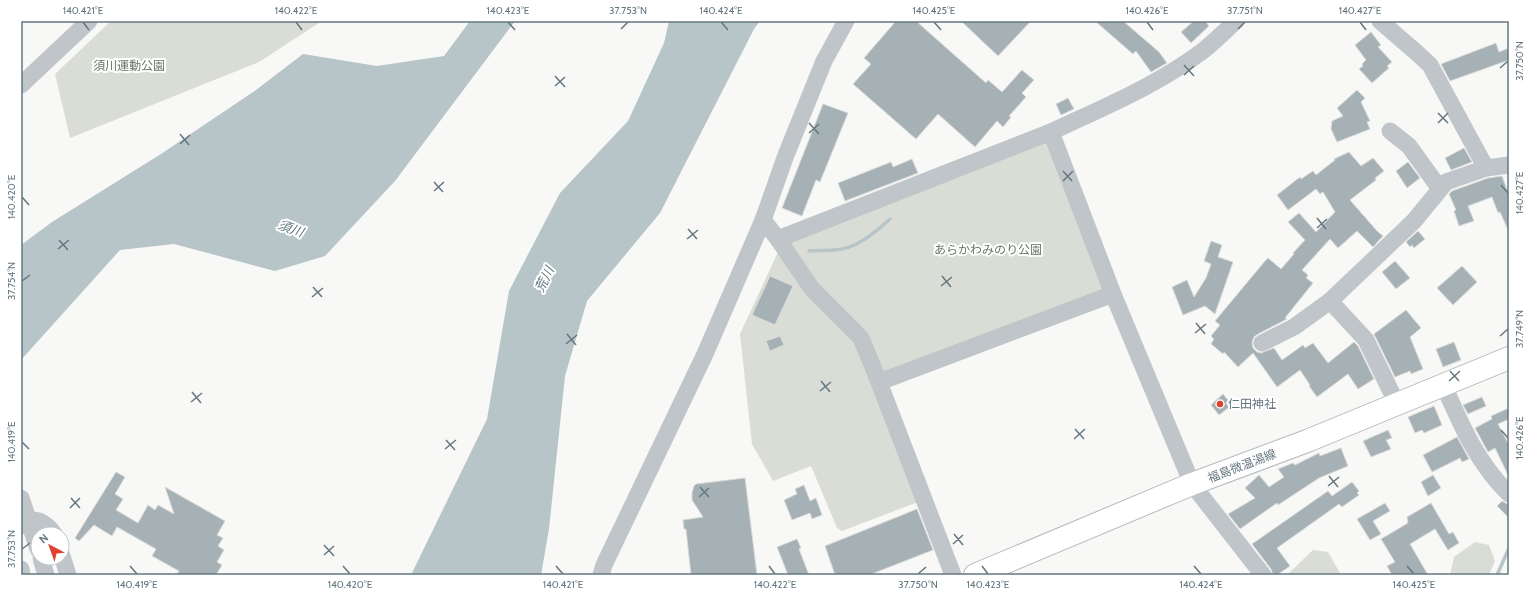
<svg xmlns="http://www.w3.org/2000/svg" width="1530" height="596" viewBox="0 0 1530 596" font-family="Cabin,'Noto Sans JP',sans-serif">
  <rect width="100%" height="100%" fill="#f8f8f6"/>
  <g fill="#d9ddd5">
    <polygon points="111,21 322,21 259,62 70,138 55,74"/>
    <polygon points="1050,136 1109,292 883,377 816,289 783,242"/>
    <polygon points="778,252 857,340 918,502 842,531 837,528 811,466 773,481 752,444 740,334"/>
    <polygon points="1475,542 1489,545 1495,561 1489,575 1450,575 1454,557"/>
    <polygon points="1313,550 1328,552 1341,575 1287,575"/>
  </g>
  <g fill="#b7c5c8">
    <polygon points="470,21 515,21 395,181 325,256 275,271 174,244 120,250 21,360 21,245 52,222 161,154 256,90 303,54 377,66 444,56"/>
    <polygon points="669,21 760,21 754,29 660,213 587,301 565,376 549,529 541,575 411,575 487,419 509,291 560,193 628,121 664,43"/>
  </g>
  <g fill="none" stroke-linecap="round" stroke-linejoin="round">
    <g stroke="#b7c5c8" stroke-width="3.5">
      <path d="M809,251c9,-1 17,0 25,-1 23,-1 40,-17 56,-31"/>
      <polyline points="1497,575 1509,548"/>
    </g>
  </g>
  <g fill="#a6b1b5" stroke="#dadad8">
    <polygon points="896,21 916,21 986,83 988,80 1002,92 1022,70 1034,80 1022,93 1026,97 1009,116 1011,117 1003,127 997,121 975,147 938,114 916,139 853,84 871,64 864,58"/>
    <polygon points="961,21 1031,21 998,56"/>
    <polygon points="1095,21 1123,21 1159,52 1167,63 1151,72 1136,51 1133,54"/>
    <polygon points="1194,21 1205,21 1209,26 1191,43 1181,32"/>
    <polygon points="1371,32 1381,45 1378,47 1392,62 1387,66 1389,68 1372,83 1359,69 1363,66 1362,64 1366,60 1355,45"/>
    <polygon points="1496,43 1499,52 1509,48 1509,60 1450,81 1441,64"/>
    <polygon points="1357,90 1365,98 1361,102 1370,121 1367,122 1370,129 1337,142 1331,129 1332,121 1343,116 1337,108"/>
    <polygon points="1068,98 1074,109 1061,115 1056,104"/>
    <polygon points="823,104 848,113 820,182 816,180 802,216 782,208"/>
    <polygon points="1464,148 1472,162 1451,170 1445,158"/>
    <polygon points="1349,152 1361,166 1373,158 1384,171 1375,178 1376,180 1350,200 1377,231 1383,236 1373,247 1357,231 1338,248 1330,239 1302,270 1308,275 1306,278 1313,283 1285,318 1287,319 1258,334 1254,337 1252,342 1253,348 1257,352 1261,353 1274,348 1282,360 1303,345 1305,348 1313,343 1328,363 1354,342 1358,346 1374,379 1358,389 1348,374 1317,397 1309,386 1310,385 1300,370 1277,387 1253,353 1238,367 1224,352 1223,354 1211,344 1214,339 1211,336 1220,325 1215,321 1265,261 1268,258 1281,269 1294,254 1293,253 1305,240 1288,222 1299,213 1316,232 1335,212 1323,192 1320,194 1316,189 1288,210 1277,195 1300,177 1301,179 1313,171 1316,175 1335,160 1334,159"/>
    <polygon points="912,159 918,173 845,201 838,183 891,162 893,167"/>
    <polygon points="1408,162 1420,178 1407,188 1396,171"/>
    <polygon points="1502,176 1509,195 1509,232 1500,212 1498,213 1492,197 1468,206 1474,221 1459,226 1454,211 1456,210 1449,194 1452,191 1488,178"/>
    <polygon points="1418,231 1425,239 1414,248 1412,245 1410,247 1406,242"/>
    <polygon points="1211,241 1222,245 1218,257 1233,262 1215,314 1205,306 1183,315 1172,287 1187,280 1194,297 1206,278 1211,264 1204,261"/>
    <polygon points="1395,261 1410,278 1396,289 1382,272"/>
    <polygon points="1462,266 1477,282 1453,305 1437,288"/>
    <polygon points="770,276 793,286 775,325 752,315"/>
    <polygon points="1406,310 1421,328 1410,337 1423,369 1411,374 1410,371 1395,377 1374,334"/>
    <polygon points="780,336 784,345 770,351 766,341"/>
    <polygon points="1454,342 1461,360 1443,367 1436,349"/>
    <polygon points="1223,394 1232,405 1219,415 1211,405"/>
    <polygon points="1482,397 1486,406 1468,414 1463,405"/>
    <polygon points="1434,406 1442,425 1424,433 1422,430 1415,433 1408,417"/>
    <polygon points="1509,408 1509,419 1498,424 1509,445 1509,477 1495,448 1488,452 1475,428 1492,419 1491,416"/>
    <polygon points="1388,430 1392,438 1386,440 1391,449 1371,457 1363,441"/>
    <polygon points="1457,437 1469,459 1462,462 1460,458 1432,472 1423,455"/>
    <polygon points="1341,448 1348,466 1319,478 1278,505 1277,503 1240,529 1228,514 1255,498 1245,488 1259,475 1269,487 1284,477 1278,469 1293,463 1295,465 1319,453 1320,456"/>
    <polygon points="116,472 125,477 115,494 123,499 116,510 138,523 148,505 155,510 158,505 174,514 165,487 225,521 217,535 223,538 218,546 224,550 217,562 222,565 216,575 176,575 179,571 152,556 156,549 117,527 112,536 94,525 79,541 75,538"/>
    <polygon points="1433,475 1441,488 1428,496 1421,482"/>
    <polygon points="745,478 757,575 691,575 686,529 684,529 683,520 703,517 692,500 692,493 694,486 696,484"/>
    <polygon points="1352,482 1359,491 1357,493 1359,495 1342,507 1339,504 1277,548 1290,566 1277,575 1273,575 1271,569 1252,544 1328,491 1332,496"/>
    <polygon points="804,485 810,501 816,498 822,515 812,519 810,513 792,520 784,500 797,494 795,489"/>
    <polygon points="1502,501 1509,505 1509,518 1497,506"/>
    <polygon points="1385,503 1390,511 1373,521 1381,534 1370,540 1357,519"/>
    <polygon points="1431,503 1449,534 1453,532 1459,543 1448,550 1435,529 1410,544 1428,575 1392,575 1387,566 1395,562 1381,539 1408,523 1407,517"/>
    <polygon points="917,509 933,550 869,575 835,575 825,546"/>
    <polygon points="797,539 801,548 799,549 809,575 788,575 777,547"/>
  </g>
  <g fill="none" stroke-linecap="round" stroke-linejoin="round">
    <defs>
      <polyline id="major" points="975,575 1192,484 1307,441 1509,358"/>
    </defs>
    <use href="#major" stroke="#b3b9bc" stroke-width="24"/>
    <g stroke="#bfc5c8" stroke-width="17">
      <polyline points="1380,21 1417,53 1430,65 1486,168"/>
      <polyline points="21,85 89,21"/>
      <polyline points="1390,131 1409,146 1440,189"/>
      <path d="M1051,132c53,-25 107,-47 153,-82 11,-9 21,-19 32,-29"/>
      <polyline points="763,220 778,239 1051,132 1113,294 1192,484 1263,575"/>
      <polyline points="778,239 812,289 861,338 875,372 877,377 882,381 1113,294"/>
      <polyline points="1330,301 1366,340 1397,404"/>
      <polyline points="1262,343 1294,327 1330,301 1414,221 1446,182 1486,168 1509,165"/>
      <polyline points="877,377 953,575"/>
      <path d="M1444,386c17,39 34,78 65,108"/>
      <polyline points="21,498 38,549"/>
      <path d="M21,526c12,-12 25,-4 33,8"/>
      <polyline points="62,556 68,575"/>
      <polyline points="41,558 46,575"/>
      <polyline points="21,569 22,575"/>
      <polyline points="601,575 604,565 705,354 763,220 786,155 824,61 846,21"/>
    </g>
    <use href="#major" stroke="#fff" stroke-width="22"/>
  </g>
  <path fill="none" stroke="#647780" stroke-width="1.5" d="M83,22l6,8M296,22l6,8M508,22l7,8M721,22l7,8M934,22l7,8M1147,22l6,8M1360,22l6,8M621,29l7,-7M1238,29l7,-7M1184,65l10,11M1500,68l8,-7M1184,75l10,-9M555,76l10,11M555,86l10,-9M1438,113l10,10M809,123l10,11M1438,123l10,-10M809,133l10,-9M180,134l9,11M180,144l10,-9M1063,171l9,10M1063,181l10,-10M434,182l9,10M1501,185l7,8M434,191l10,-9M22,197l7,8M1317,218l9,11M1317,228l10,-9M688,229l9,10M687,239l11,-9M59,240l9,10M58,249l11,-9M942,276l9,11M22,281l8,-6M941,286l11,-9M313,287l9,10M312,297l11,-9M1196,323l9,11M1195,333l11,-9M567,334l9,11M1500,336l8,-7M566,344l11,-9M1450,371l9,10M821,381l9,11M1449,381l11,-10M820,391l11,-9M192,392l9,11M191,402l11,-9M1075,429l9,10M1501,430l7,8M1074,439l11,-10M446,440l9,10M22,442l7,7M445,449l11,-9M1329,476l9,11M1328,486l11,-9M700,487l9,10M699,497l10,-9M71,498l9,10M70,508l10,-10M954,534l9,11M953,544l10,-9M324,545l10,11M22,549l8,-6M324,555l10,-9M130,566l7,8M343,566l7,8M556,566l7,8M769,566l6,8M982,566l6,8M1194,566l7,8M1407,566l7,8M918,574l8,-7"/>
  <circle fill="#e0412e" stroke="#fff" stroke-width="1.5" cx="1220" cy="404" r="4"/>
  <g text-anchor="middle" stroke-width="4" stroke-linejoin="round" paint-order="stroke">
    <g font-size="12" fill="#697863" stroke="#fff">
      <text x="129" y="70">須川運動公園</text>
      <text x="988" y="254">あらかわみのり公園</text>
    </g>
    <g font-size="12" fill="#647780" stroke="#fff" text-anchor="start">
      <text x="1228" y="408">仁田神社</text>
    </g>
    <g font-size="12" fill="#647780" stroke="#fff">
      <text transform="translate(1242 466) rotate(-21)" y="4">福島微温湯線</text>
    </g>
    <g font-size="13" font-style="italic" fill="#5e767b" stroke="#fff">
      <text transform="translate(291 228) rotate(20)" y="5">須川</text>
      <text transform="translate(544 279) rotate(-64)" y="5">荒川</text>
    </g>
  </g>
  <rect width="1530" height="596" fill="none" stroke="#ffffff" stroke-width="44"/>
  <g transform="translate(50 546) rotate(319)"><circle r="19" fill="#ffffff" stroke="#c1c9cc"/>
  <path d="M0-3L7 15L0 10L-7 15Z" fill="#e0412e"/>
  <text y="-6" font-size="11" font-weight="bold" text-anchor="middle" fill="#647780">N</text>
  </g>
  <rect x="22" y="22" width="1486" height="552" fill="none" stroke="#647780" stroke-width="1.5"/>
  <g font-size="10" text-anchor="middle" fill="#647780">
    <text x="83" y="14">140.421°E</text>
    <text x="296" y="14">140.422°E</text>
    <text x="508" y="14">140.423°E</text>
    <text x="628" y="14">37.753°N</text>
    <text x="721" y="14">140.424°E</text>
    <text x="934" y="14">140.425°E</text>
    <text x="1147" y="14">140.426°E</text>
    <text x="1245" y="14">37.751°N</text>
    <text x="1360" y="14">140.427°E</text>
    <text transform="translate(1519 61) rotate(-90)" y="4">37.750°N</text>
    <text transform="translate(1519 193) rotate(-90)" y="4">140.427°E</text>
    <text transform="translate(11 197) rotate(-90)" y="4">140.420°E</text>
    <text transform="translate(11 281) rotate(-90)" y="4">37.754°N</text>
    <text transform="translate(1519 329) rotate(-90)" y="4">37.749°N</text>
    <text transform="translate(1519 438) rotate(-90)" y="4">140.426°E</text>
    <text transform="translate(11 442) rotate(-90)" y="4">140.419°E</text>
    <text transform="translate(11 549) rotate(-90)" y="4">37.753°N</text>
    <text x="137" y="588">140.419°E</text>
    <text x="350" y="588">140.420°E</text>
    <text x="563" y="588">140.421°E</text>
    <text x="775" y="588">140.422°E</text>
    <text x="918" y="588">37.750°N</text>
    <text x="988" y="588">140.423°E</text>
    <text x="1201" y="588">140.424°E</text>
    <text x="1414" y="588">140.425°E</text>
  </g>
</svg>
